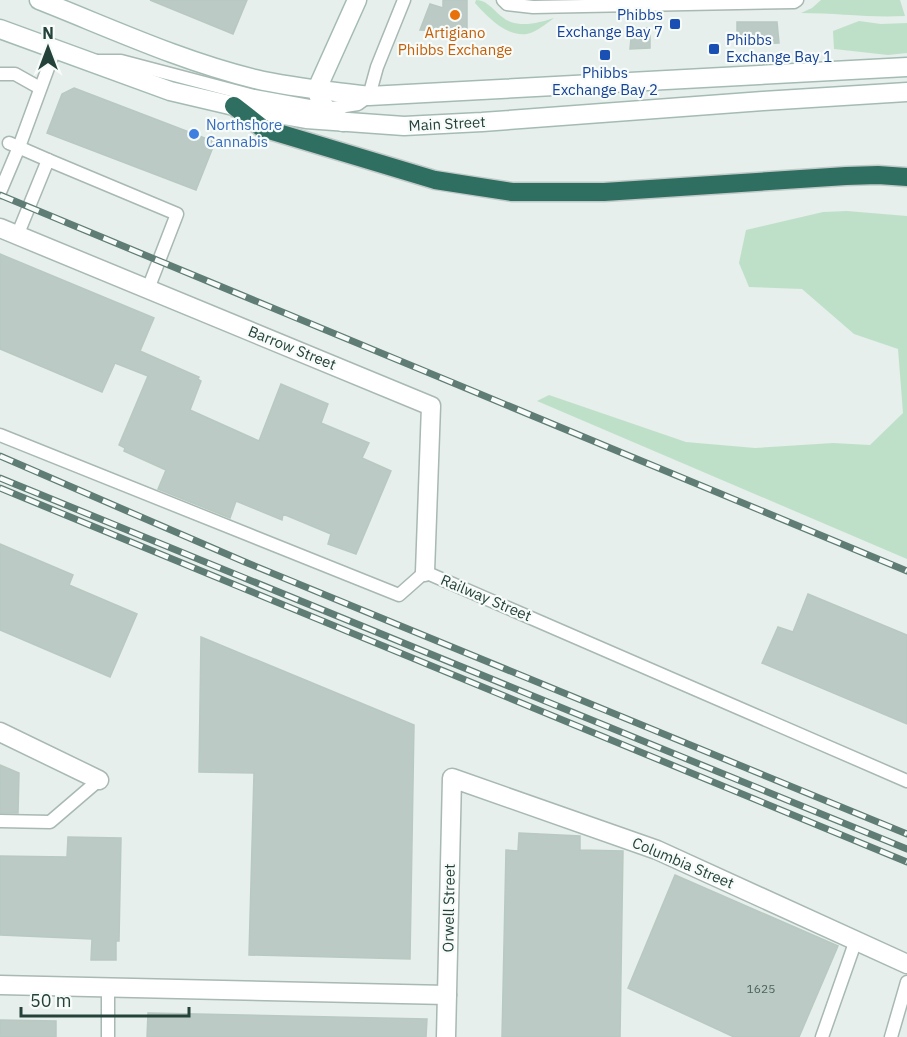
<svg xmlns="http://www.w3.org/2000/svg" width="907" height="1037" viewBox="0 0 907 1037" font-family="'IBM Plex Sans',sans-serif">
  <rect width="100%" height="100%" fill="#e6efeb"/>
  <g fill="#bfe0c8">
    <path d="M476,0c14,0 21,17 35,22 14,5 30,0 43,-4 -7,5 -14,11 -21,14 -21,10 -45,-14 -58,-29z"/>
    <path d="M821,0h79l5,16c-35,2 -69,-3 -104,-3l11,-5z"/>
    <polygon points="859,21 881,24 907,23 907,53 888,55 834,49 833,31"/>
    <polygon points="847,211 907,216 907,559 537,401 549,395 686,442 755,448 833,443 870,445 903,413 898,349 854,334 802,289 749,287 739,263 746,230 823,212"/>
  </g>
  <g fill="#bbcac4" stroke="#b8c9c2" stroke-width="1.5">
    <polygon points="150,0 247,0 233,34"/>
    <polygon points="443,0 467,0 467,31 420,30 430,4 443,8"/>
    <polygon points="737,22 777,22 779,43 737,44"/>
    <polygon points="632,28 650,28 650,48 630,49"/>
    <polygon points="74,88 215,142 196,190 47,133 62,94"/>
    <polygon points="0,254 154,318 140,351 199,377 198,379 201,381 190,410 259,441 281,384 328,404 321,423 369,443 362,458 391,471 356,554 328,544 331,534 283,514 282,520 236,501 230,518 158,489 166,470 124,451 125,448 119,445 148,376 115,363 102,392 0,349"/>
    <polygon points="0,544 73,575 69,585 137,614 110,677 0,630"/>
    <polygon points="808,594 907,635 907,724 762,663 778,627 793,632"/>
    <polygon points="201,637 414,725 410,959 249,955 254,773 199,772"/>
    <polygon points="0,765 19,773 18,813 0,813"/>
    <polygon points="519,833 580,836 580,850 623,851 620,1037 502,1037 506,850 518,851"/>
    <polygon points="68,837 121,838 119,941 116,941 116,960 91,960 92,939 0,935 0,856 67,857"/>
    <polygon points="675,875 838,946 799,1037 734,1037 628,988"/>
    <polygon points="148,1013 427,1019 426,1037 147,1037"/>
    <polygon points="0,1020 56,1021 56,1037 0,1037"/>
  </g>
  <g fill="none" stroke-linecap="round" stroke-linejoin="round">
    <defs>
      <g id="service">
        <polyline points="503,0 507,4 533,7 794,2 797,0"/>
        <polyline points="97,61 121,61 254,96 326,109 358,104 369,96 377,67 404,0"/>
        <polyline points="0,74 15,74 40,88"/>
        <polyline points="9,143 48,160"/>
        <polyline points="0,192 19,147 55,49"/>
        <polyline points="17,236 48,160 177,214 148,289"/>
        <polyline points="0,435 399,595 425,572 907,781"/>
        <polyline points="0,821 50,822 99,780"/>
        <polyline points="108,1037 108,989"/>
        <polyline points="822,1037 856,940"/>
        <polyline points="891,1037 907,982"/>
      </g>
      <g id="minor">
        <polyline points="0,228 431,406 425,572"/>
        <polyline points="0,732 99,780"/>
        <polyline points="0,985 447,995"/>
        <polyline points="446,1037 452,778 657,850 907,964"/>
      </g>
      <g id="secondary">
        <path d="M39,0c71,28 142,61 216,79 37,9 76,12 114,17l538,-29"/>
        <polyline points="0,29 170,91 234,106 306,119 404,126 482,122 763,101 907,92"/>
        <path d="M343,122c-13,-10 -24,-16 -26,-33l40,-89"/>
      </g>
      <polyline id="motorway" points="234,106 262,128 435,180 512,192 604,192 846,176 878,175 907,177"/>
    </defs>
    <use href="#service" stroke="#a8b8b2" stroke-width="15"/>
    <use href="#minor" stroke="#a8b8b2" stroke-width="21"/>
    <use href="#secondary" stroke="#a4bbb3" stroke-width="21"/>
    <use href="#motorway" stroke="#c2cac8" stroke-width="21"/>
    <use href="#service" stroke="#fff" stroke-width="12"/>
    <use href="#minor" stroke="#fff" stroke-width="18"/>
    <use href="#secondary" stroke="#fff" stroke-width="18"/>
    <use href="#motorway" stroke="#2f6f62" stroke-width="18"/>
    <defs>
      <g id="rail">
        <polyline points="0,195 907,571"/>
        <polyline points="0,456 245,562 907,834"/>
        <polyline points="0,478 907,849"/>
        <polyline points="0,488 907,862"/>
      </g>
    </defs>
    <use href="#rail" stroke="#5f7d75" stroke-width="7"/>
    <use href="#rail" stroke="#f7fbf9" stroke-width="4.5" stroke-dasharray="14" stroke-linecap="butt"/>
  </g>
  <circle fill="#e8710a" stroke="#f7fbf9" stroke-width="2" cx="455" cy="15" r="6"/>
  <g fill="#1a4fb4" stroke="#f7fbf9" stroke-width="2">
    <rect x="669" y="18" width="12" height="12" rx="3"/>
    <rect x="708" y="43" width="12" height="12" rx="3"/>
    <rect x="599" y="49" width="12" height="12" rx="3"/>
  </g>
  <circle fill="#3f7fe0" stroke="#f7fbf9" stroke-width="2" cx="194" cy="134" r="6"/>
  <g text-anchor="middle" stroke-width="4.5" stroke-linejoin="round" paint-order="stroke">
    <g font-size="12" fill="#4a645c">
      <text x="761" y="993">1625</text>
    </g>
    <g font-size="15" fill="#164399" stroke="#f7fbf9" text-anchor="end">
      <text x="663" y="20">Phibbs<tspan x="663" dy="17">Exchange Bay 7</tspan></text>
      <text x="726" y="45" text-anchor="start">Phibbs<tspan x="726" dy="17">Exchange Bay 1</tspan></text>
      <text x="605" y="78" text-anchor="middle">Phibbs<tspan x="605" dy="17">Exchange Bay 2</tspan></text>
    </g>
    <g font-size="15" fill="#c56008" stroke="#f7fbf9">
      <text x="455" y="38">Artigiano<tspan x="455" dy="17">Phibbs Exchange</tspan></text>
    </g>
    <g font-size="15" fill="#24423a" stroke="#f7fbf9">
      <text transform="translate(447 124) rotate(-3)" y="5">Main Street</text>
      <text transform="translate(292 348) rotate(22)" y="5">Barrow Street</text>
      <text transform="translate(486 598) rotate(23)" y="5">Railway Street</text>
      <text transform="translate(683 863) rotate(23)" y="5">Columbia Street</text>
      <text transform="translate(449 908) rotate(-89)" y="5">Orwell Street</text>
    </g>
    <g font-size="15" fill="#366cbe" stroke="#f7fbf9" text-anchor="start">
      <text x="206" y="130">Northshore<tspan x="206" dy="17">Cannabis</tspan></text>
    </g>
  </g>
  <g transform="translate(48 48)" stroke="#f7fbf9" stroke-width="4.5" paint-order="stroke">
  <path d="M0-4.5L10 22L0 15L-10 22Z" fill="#24423a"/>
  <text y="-9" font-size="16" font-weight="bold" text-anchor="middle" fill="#24423a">N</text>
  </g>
  <path d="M21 1007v9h168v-9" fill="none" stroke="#24423a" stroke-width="3"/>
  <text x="30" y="1007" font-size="18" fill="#24423a" stroke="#f7fbf9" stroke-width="4.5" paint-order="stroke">50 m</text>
</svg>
